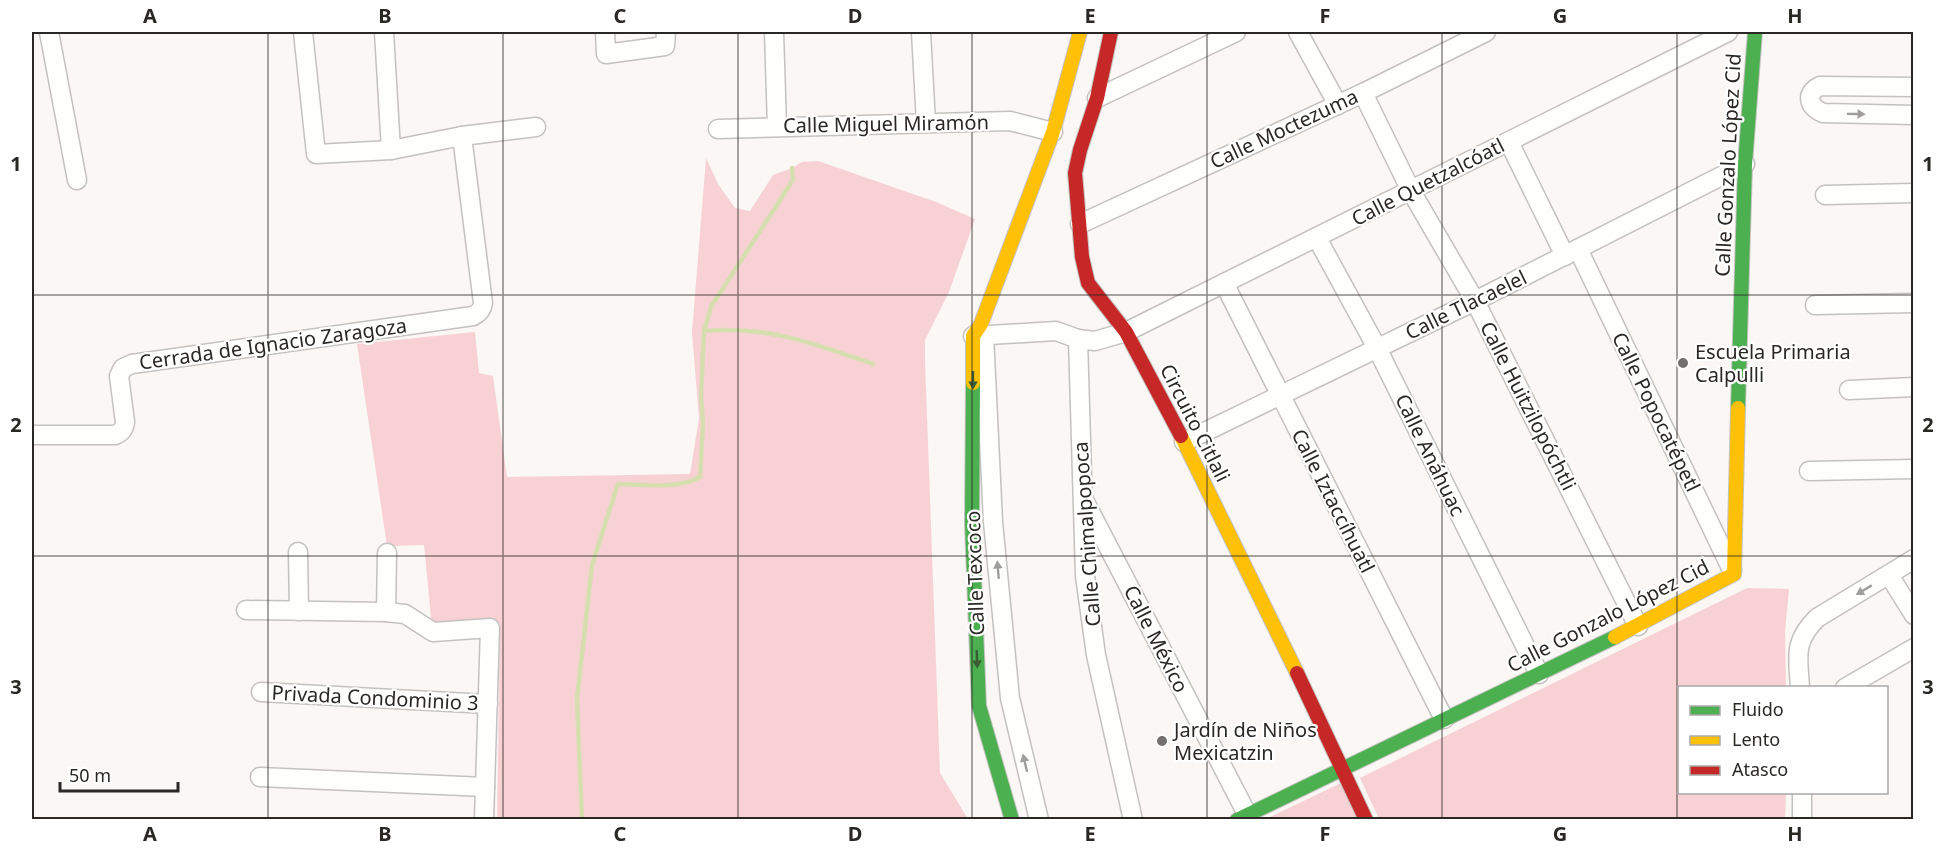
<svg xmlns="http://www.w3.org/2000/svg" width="1945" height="851" viewBox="0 0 1945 851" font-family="'Noto Sans',sans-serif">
  <rect width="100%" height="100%" fill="#faf7f4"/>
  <g fill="#f8d1d5">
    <polygon points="706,158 718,184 735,208 750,211 773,175 792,168 802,162 818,161 936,202 975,219 949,292 925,340 925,361 940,773 968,819 497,819 500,624 432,627 424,545 387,546 357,344 475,332 479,373 493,376 507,477 690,474 699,418 692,333"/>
    <polygon points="1747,588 1789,589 1785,632 1786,687 1680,688 1680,792 1786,793 1785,819 1379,819 1360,778"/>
    <polygon points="1341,783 1357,820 1264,820"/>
  </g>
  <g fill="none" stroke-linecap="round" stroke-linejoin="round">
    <g stroke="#d6deb0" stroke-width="4.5">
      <path d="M704,331c63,-6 111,13 169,33"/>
      <path d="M582,820l-5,-121 15,-134 26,-81c25,0 59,6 82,-7l3,-54 -2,-27 3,-65 7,-24 82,-127 -1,-12"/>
    </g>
    <defs>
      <g id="street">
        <polyline points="49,32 77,180"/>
        <polyline points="303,32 316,154 391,150 462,136 536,127"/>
        <polyline points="384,32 391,150"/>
        <polyline points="605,32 606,54 665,46 666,32"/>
        <polyline points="774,32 777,127"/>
        <polyline points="921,32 926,123"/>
        <polyline points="1298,32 1338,105"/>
        <path d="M1914,87l-94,-1c-16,8 -11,21 3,27l91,2"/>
        <polyline points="1363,93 1411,191 1475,301 1638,626"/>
        <polyline points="1097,98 1236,32"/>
        <polyline points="718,129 1010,121 1053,132"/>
        <polyline points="1509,142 1565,256"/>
        <polyline points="1825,195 1914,193"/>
        <polyline points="1080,224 1363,93 1486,32"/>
        <polyline points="1317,238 1377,348 1539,674"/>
        <polyline points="1578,249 1732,570"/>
        <polyline points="1224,283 1444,719"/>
        <polyline points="1815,305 1914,303"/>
        <polyline points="984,334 993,522 1010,698 1039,820"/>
        <polyline points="973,336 1056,331 1078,339 1085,576 1096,655 1133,820"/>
        <polyline points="1078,339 1095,341 1126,332 1728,32"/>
        <polyline points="1849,390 1914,387"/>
        <path d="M32,435h83c7,-3 9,-6 10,-13l-6,-46 4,-8 9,-4 341,-48c6,-3 9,-6 10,-13l-21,-167"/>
        <polyline points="1184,442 1475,301 1745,164"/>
        <polyline points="1809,471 1914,469"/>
        <polyline points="1084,500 1247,814"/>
        <polyline points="298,552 299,611"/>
        <polyline points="1889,575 1914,615"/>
        <polyline points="246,610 386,612 405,614 433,632 490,628 484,820"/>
        <polyline points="386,612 387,553"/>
        <path d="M1800,688c-2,-32 -7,-46 17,-70l97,-59"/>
        <polyline points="1845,688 1914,648"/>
        <polyline points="261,692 488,704"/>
        <polyline points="260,777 485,787"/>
        <polyline points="1802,792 1802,820"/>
      </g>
      <g id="fast">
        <polyline points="973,383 972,524 979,706 1012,820"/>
        <polyline points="1738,408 1745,164 1755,32"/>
        <polyline points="1237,820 1615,637"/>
      </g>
      <g id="slow">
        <polyline points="973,383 973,336 981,324 1053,132 1080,32"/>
        <polyline points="1181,436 1297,673"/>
        <polyline points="1615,637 1734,574 1738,408"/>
      </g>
      <g id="jam">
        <polyline points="1111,32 1097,98 1080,150 1075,173 1082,257 1088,283 1126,332 1181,436"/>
        <polyline points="1297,673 1366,820"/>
      </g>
    </defs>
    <use href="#street" stroke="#c4c2bf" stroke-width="21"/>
    <use href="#fast" stroke="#c4c2bf" stroke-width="16"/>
    <use href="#slow" stroke="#c4c2bf" stroke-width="16"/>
    <use href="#jam" stroke="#c4c2bf" stroke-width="16"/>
    <use href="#street" stroke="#fefefd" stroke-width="18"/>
    <use href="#fast" stroke="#4caf50" stroke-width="14"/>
    <use href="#slow" stroke="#ffc107" stroke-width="14"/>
    <use href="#jam" stroke="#c62828" stroke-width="14"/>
  </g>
  <defs><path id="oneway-solid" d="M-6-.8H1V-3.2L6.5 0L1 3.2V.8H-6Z" transform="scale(1.5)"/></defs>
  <g fill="#9f9e9c">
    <use href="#oneway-solid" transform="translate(1856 114) rotate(1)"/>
    <use href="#oneway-solid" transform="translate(998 570) rotate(-95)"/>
    <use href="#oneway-solid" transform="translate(1864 590) rotate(149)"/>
    <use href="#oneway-solid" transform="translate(1025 763) rotate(-103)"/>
  </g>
  <g fill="#385e36">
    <use href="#oneway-solid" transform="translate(973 380) rotate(90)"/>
    <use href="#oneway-solid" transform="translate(977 659) rotate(88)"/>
  </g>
  <path fill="none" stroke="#2a2825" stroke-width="1.5" stroke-opacity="0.55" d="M268,32v788M503,32v788M738,32v788M972,32v788M1207,32v788M1442,32v788M1677,32v788M32,295h1882M32,556h1882"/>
  <g fill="#73706d" stroke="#fff" stroke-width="2">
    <circle cx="1683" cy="363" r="6"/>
    <circle cx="1162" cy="741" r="6"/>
  </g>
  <g text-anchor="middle" stroke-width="4.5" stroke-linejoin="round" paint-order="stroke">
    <g font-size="20" fill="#2a2825" stroke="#fff">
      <text transform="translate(886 124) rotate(-1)" y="7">Calle Miguel Miramón</text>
      <text transform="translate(1284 129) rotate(-25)" y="7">Calle Moctezuma</text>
      <text transform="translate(1728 165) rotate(-87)" y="7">Calle Gonzalo López Cid</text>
      <text transform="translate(1428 182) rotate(-27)" y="7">Calle Quetzalcóatl</text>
      <text transform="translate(1466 305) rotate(-26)" y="7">Calle Tlacaelel</text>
      <text transform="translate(273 344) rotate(-8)" y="7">Cerrada de Ignacio Zaragoza</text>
      <text transform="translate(1528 406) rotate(63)" y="7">Calle Huitzilopóchtli</text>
      <text transform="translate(1656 412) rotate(64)" y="7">Calle Popocatépetl</text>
      <text transform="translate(1195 423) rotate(63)" y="7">Circuito Citlali</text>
      <text transform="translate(1430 455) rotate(64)" y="7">Calle Anáhuac</text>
      <text transform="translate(1333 501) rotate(63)" y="7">Calle Iztaccíhuatl</text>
      <text transform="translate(1087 534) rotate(-94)" y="7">Calle Chimalpopoca</text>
      <text transform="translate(975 573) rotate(-92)" y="7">Calle Texcoco</text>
      <text transform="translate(1608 616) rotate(-27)" y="7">Calle Gonzalo López Cid</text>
      <text transform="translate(1156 639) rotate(63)" y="7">Calle México</text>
      <text transform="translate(375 698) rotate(3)" y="7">Privada Condominio 3</text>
    </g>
    <g font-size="20" fill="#2a2825" stroke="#fff" text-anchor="start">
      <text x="1695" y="359">Escuela Primaria<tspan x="1695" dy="23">Calpulli</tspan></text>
      <text x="1174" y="737">Jardín de Niños<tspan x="1174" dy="23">Mexicatzin</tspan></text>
    </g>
  </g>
  <rect width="1945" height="851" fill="none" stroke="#ffffff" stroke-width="66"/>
  <rect x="1678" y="686" width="210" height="108" fill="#ffffff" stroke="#aaa9a8" stroke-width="1.5"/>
  <rect x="1690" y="706" width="30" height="9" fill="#4caf50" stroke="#aaa9a8" stroke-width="1.5"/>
  <text x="1732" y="716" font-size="18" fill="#2a2825">Fluido</text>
  <rect x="1690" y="736" width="30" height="9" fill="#ffc107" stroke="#aaa9a8" stroke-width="1.5"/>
  <text x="1732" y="746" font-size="18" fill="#2a2825">Lento</text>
  <rect x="1690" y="766" width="30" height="9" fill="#c62828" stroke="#aaa9a8" stroke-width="1.5"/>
  <text x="1732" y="776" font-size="18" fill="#2a2825">Atasco</text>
  <path d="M60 782v9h118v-9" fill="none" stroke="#2a2825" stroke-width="3"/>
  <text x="69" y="782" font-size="18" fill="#2a2825" stroke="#ffffff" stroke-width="4.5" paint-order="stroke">50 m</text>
  <rect x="33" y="33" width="1879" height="785" fill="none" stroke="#2a2825" stroke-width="2"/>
  <g font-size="20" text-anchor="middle" font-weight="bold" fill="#2a2825">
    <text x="150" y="23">A</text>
    <text x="385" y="23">B</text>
    <text x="620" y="23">C</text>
    <text x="855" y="23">D</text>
    <text x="1090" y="23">E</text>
    <text x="1325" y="23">F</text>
    <text x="1560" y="23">G</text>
    <text x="1795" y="23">H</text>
    <text x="16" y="171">1</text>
    <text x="1928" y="171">1</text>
    <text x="16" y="432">2</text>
    <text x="1928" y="432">2</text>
    <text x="16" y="694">3</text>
    <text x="1928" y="694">3</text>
    <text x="150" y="841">A</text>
    <text x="385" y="841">B</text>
    <text x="620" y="841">C</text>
    <text x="855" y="841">D</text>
    <text x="1090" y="841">E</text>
    <text x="1325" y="841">F</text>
    <text x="1560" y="841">G</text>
    <text x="1795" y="841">H</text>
  </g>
</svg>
